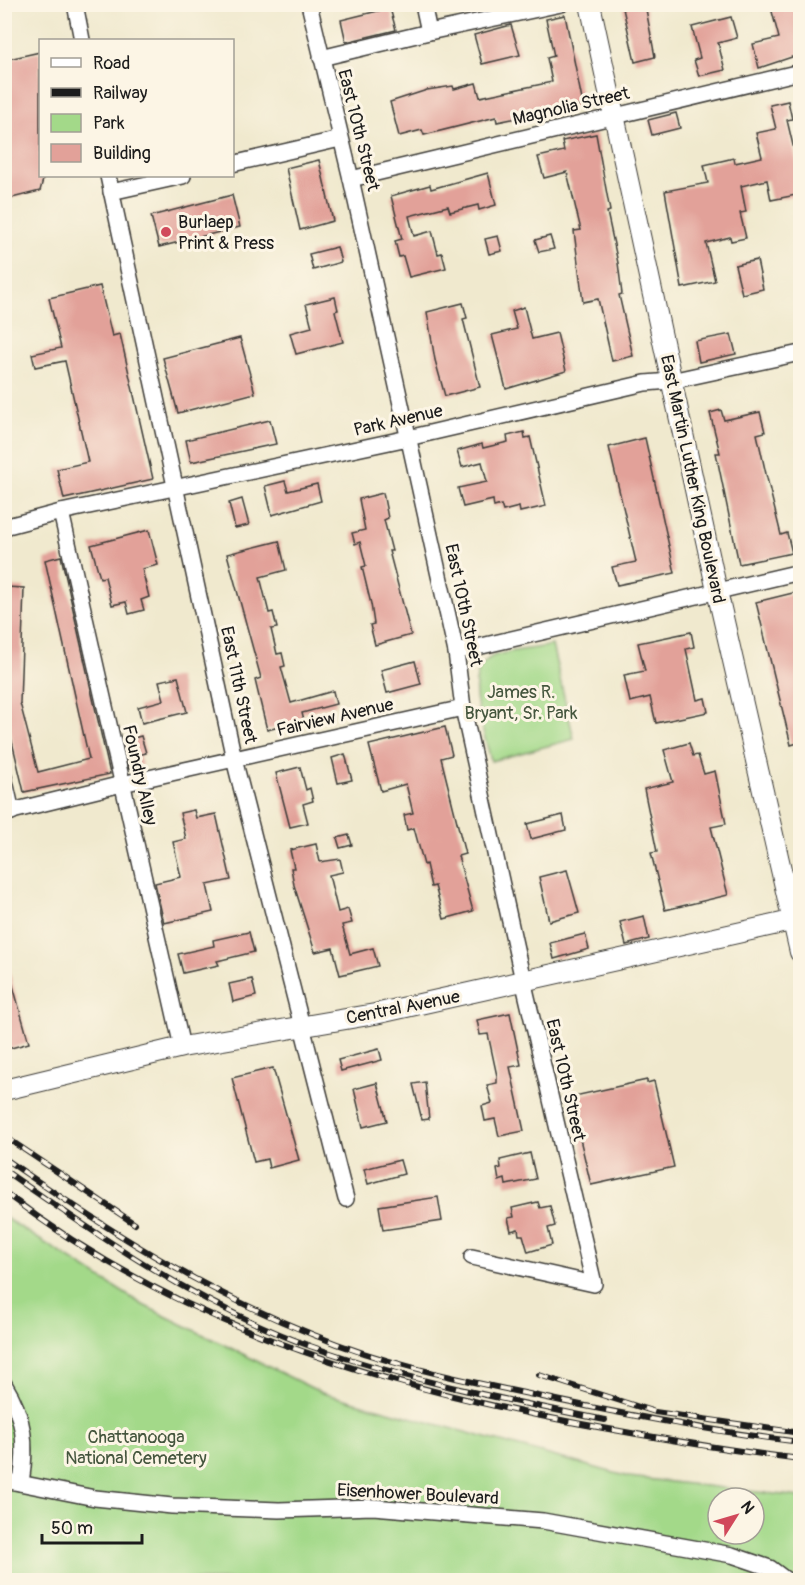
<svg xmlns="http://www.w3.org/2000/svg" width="805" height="1585" viewBox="0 0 805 1585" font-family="Pangolin,sans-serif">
  <rect width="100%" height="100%" fill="#fcf5e5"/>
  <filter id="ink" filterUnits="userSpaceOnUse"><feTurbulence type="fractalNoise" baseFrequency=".0167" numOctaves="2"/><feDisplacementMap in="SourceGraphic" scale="12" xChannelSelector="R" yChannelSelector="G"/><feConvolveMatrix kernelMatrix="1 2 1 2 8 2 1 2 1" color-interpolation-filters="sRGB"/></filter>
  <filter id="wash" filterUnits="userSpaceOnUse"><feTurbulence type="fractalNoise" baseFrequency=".008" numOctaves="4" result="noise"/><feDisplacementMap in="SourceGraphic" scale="24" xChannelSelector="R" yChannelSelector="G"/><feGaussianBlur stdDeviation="1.35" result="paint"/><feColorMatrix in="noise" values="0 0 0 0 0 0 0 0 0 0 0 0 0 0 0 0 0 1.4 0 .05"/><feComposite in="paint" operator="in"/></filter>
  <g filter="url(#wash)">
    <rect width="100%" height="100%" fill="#f0e9ce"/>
    <g fill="#a3d989" stroke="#607a52" stroke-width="1.5" fill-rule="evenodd">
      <path d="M552,645l22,94 -83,22c-6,-29 -34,-92 5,-106 18,-5 38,-6 56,-10z"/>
      <path d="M4,1217l139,88 179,88 307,84 171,20v83h-795zM718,1498h36v36h-36z"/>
    </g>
    <g id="blocks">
      <g fill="#e2a199">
        <polygon points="622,4 645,4 655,57 635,62"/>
        <polygon points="770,4 795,4 801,27 801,54 759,68 753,44 779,38"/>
        <polygon points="390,8 396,30 346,42 341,20"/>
        <polygon points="565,15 583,105 497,122 496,117 424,135 422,130 399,136 390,102 427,90 453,86 454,89 476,83 480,97 552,82 547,58 554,56 546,19"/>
        <polygon points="731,17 737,38 718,43 725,70 699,76 694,60 700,58 692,27"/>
        <polygon points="511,25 520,55 482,64 474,35"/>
        <polygon points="40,52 40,176 44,176 40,191 4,200 4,60"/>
        <polygon points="788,101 792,119 787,120 801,179 801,194 771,200 767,180 741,186 746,212 740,213 746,238 731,241 730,237 706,243 715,281 682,288 665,191 708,183 704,165 734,158 735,163 762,157 756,133 776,129 770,105"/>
        <polygon points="676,113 680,128 652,135 648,120"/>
        <polygon points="596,134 610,211 607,212 618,263 622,294 619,295 633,356 612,361 598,299 583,302 574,231 581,230 567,172 544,178 538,157 564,151 562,141"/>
        <polygon points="319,160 333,221 300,230 286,168"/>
        <polygon points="488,173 496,205 479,210 478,205 450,212 448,206 409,216 414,236 432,231 438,254 442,253 446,268 409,277 403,256 399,257 395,241 402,239 391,196 430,185 431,189"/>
        <polygon points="232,195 240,227 159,247 151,216"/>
        <polygon points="498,236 502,251 489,254 485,239"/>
        <polygon points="550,236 554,249 539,252 535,240"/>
        <polygon points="337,247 341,262 313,270 309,254"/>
        <polygon points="757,260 763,289 742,294 735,265"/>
        <polygon points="100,286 112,336 120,334 153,479 64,499 57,469 88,462 65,361 35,367 32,354 61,348 49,298"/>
        <polygon points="335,297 338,310 335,311 343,342 296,354 290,333 312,327 306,304"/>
        <polygon points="463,303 467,318 463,319 480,387 445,396 435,360 427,312"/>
        <polygon points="524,307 532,339 557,333 566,371 506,389 492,335 517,329 512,311"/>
        <polygon points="731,334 736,354 699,362 695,341"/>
        <polygon points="240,338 255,393 178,413 163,358"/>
        <polygon points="721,410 724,420 760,412 765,432 757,434 766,474 781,535 787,533 792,553 739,564 716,453 720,453 710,413"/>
        <polygon points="270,420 276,444 191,462 186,440"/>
        <polygon points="524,432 525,438 530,437 546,506 520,512 519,507 503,511 501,505 494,507 493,500 463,507 458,488 487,482 482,462 462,467 457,451 482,444 483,448 508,442 507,436"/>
        <polygon points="645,438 675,573 617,585 612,567 636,562 609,447"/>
        <polygon points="285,481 288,491 317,484 321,501 272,515 265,486"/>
        <polygon points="383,493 388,518 384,520 392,551 389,551 411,635 375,645 370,625 374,624 371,604 362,567 366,566 360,542 355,544 352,533 365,530 359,499"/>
        <polygon points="242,499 249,525 235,528 229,503"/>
        <polygon points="149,530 158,565 142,569 149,597 141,600 144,610 129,614 126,602 112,605 105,577 100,578 91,545"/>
        <polygon points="279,541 286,570 260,577 269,613 273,612 277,628 271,629 277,654 282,653 285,666 281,667 291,703 333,691 336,704 302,713 304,721 267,730 255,680 261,678 227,554"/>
        <polygon points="61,556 110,774 24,792 4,708 6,587 24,588 20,703 38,772 89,759 45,560"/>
        <polygon points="801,591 801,742 791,745 756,602"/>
        <polygon points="691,632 694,647 686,649 697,700 705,698 708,712 656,723 650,697 630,702 624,675 645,671 638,643"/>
        <polygon points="415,661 421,684 387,693 381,670"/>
        <polygon points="178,677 187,712 142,723 138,707 164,700 159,681"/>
        <polygon points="445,727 452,755 441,758 465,854 458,856 473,911 444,919 435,886 431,887 426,864 424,865 414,828 407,830 404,815 413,813 406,784 381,791 369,745"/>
        <polygon points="141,736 146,753 139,755 142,765 129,769 123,741"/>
        <polygon points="689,743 693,756 698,755 704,774 715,771 726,824 711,827 728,895 665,910 651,853 657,852 644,789 673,782 664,750"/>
        <polygon points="345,754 352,780 338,783 332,758"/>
        <polygon points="300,767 306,790 310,788 313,801 303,804 308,823 290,827 276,773"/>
        <polygon points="194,810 196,818 216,814 231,880 207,885 213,912 164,923 155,883 181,877 173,842 186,839 180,813"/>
        <polygon points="563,815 566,830 531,839 527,824"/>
        <polygon points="349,835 352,845 340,848 337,838"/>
        <polygon points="316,844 320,862 340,859 343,872 329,875 338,912 348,909 352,923 342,925 350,954 373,948 378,966 340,975 333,948 315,952 294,885 291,868 294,868 290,850"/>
        <polygon points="567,870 579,913 549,921 539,877"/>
        <polygon points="644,916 649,939 626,945 620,922"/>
        <polygon points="249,932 254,952 217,961 219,965 183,973 178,954 214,946 213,940"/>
        <polygon points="585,934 589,949 554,959 550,943"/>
        <polygon points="8,968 29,1043 4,1050 4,969"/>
        <polygon points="252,979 256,996 233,1002 229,984"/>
        <polygon points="510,1013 521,1065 510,1067 524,1131 499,1136 495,1119 485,1121 482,1106 492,1103 487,1085 497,1083 497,1076 488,1034 480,1035 477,1020"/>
        <polygon points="379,1049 382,1060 341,1071 338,1060"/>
        <polygon points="273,1068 299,1160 269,1168 267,1159 254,1162 232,1078"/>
        <polygon points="647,1080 647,1083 654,1081 674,1167 591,1185 570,1097"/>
        <polygon points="425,1082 429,1119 422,1120 413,1084"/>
        <polygon points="377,1083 387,1121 363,1127 354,1089"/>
        <polygon points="530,1153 536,1179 506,1185 505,1179 499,1181 497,1169 501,1168 500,1160"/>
        <polygon points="400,1160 404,1174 368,1184 364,1169"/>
        <polygon points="438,1197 442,1221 383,1230 379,1206"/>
        <polygon points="538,1202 540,1208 550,1206 555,1226 548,1228 552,1245 528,1252 523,1235 519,1235 518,1229 511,1231 508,1218 514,1217 512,1208"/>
      </g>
    </g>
  </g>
  <g filter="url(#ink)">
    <use href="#blocks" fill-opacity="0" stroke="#3c3b37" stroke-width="1.5"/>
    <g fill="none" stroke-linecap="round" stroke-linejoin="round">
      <defs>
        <g id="minor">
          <polyline points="75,4 82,40"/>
          <polyline points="309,4 351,179 456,652 463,708 520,967 594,1284 472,1257"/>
          <polyline points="423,4 429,32"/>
          <polyline points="321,58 429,32 561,4"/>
          <polyline points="232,164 340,139"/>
          <polyline points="108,176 234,759 346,1199"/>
          <polyline points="351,179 800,72"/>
          <polyline points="111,192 183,176"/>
          <polyline points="61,512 182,1047"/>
          <polyline points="4,527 61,512 408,438 645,383 671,381 800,353"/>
          <polyline points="456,652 800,572"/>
          <polyline points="4,777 12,812"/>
          <polyline points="4,813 122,784 463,708"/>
          <path d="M4,1384c21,34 23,60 17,99"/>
          <polyline points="4,1480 95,1498 172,1506 279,1510 373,1507 543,1521 732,1555 770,1568 786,1580"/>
        </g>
        <g id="major">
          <polyline points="590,4 717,591 800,952"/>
          <polyline points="4,1090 182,1047 375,1014 800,919"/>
        </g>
      </defs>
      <use href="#minor" stroke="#3c3b37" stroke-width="18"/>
      <use href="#major" stroke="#3c3b37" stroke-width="22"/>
      <use href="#minor" stroke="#fff" stroke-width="15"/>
      <use href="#major" stroke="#fff" stroke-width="20"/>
      <defs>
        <g id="rail">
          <polyline points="4,1136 135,1224"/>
          <path d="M4,1158c100,70 197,132 310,177 68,28 139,43 210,58 92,20 183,38 276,49"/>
          <path d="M4,1170c97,68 194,135 306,176 96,34 196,54 295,74"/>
          <path d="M4,1192c170,131 365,191 572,231 75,14 149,27 224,36"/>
          <polyline points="539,1375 655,1412 800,1433"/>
        </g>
      </defs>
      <use href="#rail" stroke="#1c1c1c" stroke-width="6"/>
      <use href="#rail" stroke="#fcf5e5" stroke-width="4" stroke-dasharray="11" stroke-linecap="butt"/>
    </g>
  </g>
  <circle fill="#d1495b" stroke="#fcf5e5" stroke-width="2" cx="166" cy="232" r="6"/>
  <g text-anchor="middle" stroke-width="6" stroke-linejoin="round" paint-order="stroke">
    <g font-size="18" fill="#1c1c1c" stroke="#fcf5e5">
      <text transform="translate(571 106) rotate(-13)" y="6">Magnolia Street</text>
      <text transform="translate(359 130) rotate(76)" y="6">East 10th Street</text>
      <text transform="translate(398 420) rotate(-13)" y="6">Park Avenue</text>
      <text transform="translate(693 479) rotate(78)" y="6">East Martin Luther King Boulevard</text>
      <text transform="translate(464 605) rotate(78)" y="6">East 10th Street</text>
      <text transform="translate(239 685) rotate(78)" y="6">East 11th Street</text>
      <text transform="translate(335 717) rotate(-13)" y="6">Fairview Avenue</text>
      <text transform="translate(140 775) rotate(77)" y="6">Foundry Alley</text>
      <text transform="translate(403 1007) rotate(-11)" y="6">Central Avenue</text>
      <text transform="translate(566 1080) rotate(77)" y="6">East 10th Street</text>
      <text transform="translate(418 1494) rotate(3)" y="6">Eisenhower Boulevard</text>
    </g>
    <g font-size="18" fill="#1c1c1c" stroke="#fcf5e5" text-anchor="start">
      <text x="178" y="228">Burlaep<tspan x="178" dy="21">Print &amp; Press</tspan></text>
    </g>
    <g font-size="18" fill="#44553d" stroke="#fcf5e5">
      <text x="521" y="698">James R.<tspan x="521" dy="21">Bryant, Sr. Park</tspan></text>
      <text x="136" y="1443">Chattanooga<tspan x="136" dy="21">National Cemetery</tspan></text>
    </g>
  </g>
  <rect width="805" height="1585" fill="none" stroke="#fcf5e5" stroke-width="24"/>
  <rect x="39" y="39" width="195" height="138" fill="#fcf5e5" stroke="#a29e95" stroke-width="1.5"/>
  <rect x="51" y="58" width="30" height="9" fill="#ffffff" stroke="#a29e95" stroke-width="1.5"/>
  <text x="93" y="69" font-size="18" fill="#1c1c1c">Road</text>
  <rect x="51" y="88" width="30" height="9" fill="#1c1c1c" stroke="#a29e95" stroke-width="1.5"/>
  <text x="93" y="99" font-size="18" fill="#1c1c1c">Railway</text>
  <rect x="51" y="114" width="30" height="18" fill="#a3d989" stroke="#a29e95" stroke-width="1.5"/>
  <text x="93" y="129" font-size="18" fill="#1c1c1c">Park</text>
  <rect x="51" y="144" width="30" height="18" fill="#e2a199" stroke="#a29e95" stroke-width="1.5"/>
  <text x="93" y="159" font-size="18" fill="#1c1c1c">Building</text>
  <g transform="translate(736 1516) rotate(53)"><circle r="28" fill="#fcf5e5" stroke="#a29e95" stroke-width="1.5"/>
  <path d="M0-4.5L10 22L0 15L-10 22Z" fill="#d1495b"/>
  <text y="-9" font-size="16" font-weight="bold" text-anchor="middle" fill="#1c1c1c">N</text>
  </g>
  <path d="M42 1534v9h100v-9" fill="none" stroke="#1c1c1c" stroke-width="3"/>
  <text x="51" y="1534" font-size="18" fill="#1c1c1c" stroke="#fcf5e5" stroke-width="4.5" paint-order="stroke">50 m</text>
</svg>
